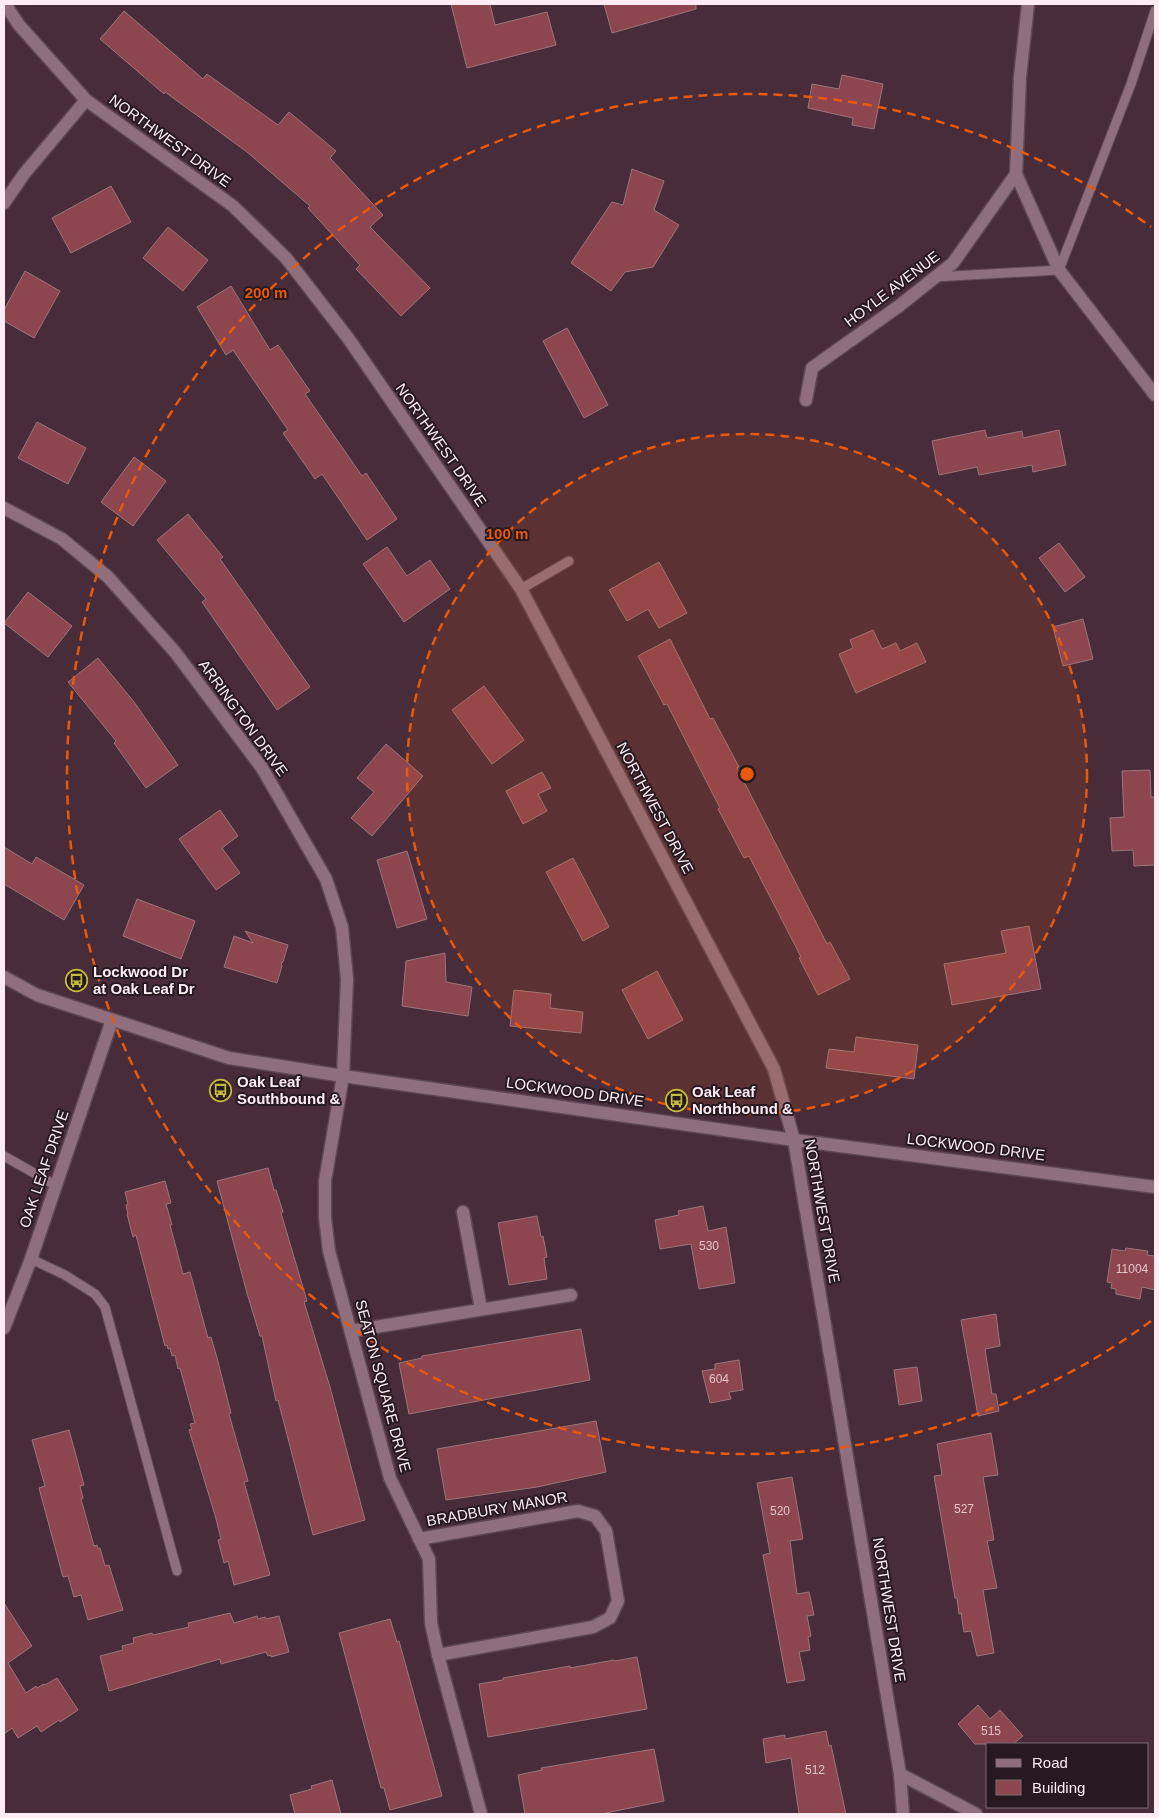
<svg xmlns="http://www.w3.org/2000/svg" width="1159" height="1818" viewBox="0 0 1159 1818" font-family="Helvetica,sans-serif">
  <rect width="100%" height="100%" fill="#482c3a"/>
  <g fill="#8d4550" stroke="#9b767a">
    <polygon points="451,4 490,4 495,25 547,12 556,45 467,68"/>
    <polygon points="604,4 696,4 696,9 612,33"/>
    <polygon points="124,11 203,79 207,74 278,125 289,112 336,151 330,158 383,215 370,227 430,288 401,316 356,269 360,265 308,208 310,206 247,152 165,92 164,94 100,39"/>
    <polygon points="842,75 883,84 874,129 852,125 853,118 808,108 812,84 839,89"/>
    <polygon points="632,169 664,181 654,210 679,225 653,267 625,272 611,291 571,263 612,202 623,205"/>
    <polygon points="111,186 131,222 71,253 52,218"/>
    <polygon points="168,227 208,260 183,291 143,258"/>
    <polygon points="25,271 60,291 34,338 4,321 4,310"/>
    <polygon points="231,286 270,350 278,345 310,391 305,394 362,476 366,473 397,519 367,540 322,474 315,479 283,433 288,430 233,350 226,355 197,307"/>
    <polygon points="567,328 608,405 584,418 543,341"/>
    <polygon points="37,422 86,448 68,484 18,458"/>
    <polygon points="985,430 987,438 1022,431 1023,438 1059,430 1066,465 1033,472 1032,465 979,475 977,467 939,475 932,441"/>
    <polygon points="134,457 166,481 133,526 101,502"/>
    <polygon points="188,514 223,557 220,559 310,687 277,710 202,602 206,599 157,540"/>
    <polygon points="1059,543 1085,577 1065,592 1039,558"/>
    <polygon points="387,547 407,576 430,560 450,589 404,622 363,564"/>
    <polygon points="659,562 687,613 659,628 648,609 627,621 609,590"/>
    <polygon points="28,592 72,626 48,657 4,623"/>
    <polygon points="1083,619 1093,659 1063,666 1053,627"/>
    <polygon points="873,630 882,649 896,643 900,651 917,643 926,662 856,693 839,654 853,648 850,640"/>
    <polygon points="670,639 710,719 713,718 739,767 737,768 827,944 830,942 850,979 818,995 799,958 801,957 749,856 744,858 718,809 720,808 667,704 664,705 638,656"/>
    <polygon points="98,658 134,702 178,765 146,788 114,743 116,741 68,682"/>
    <polygon points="484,686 524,740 492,764 452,710"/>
    <polygon points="386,744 423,776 372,836 351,818 374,792 357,778"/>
    <polygon points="1150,770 1151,797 1155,797 1155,865 1134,866 1133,850 1112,851 1110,818 1124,817 1122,771"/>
    <polygon points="542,772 551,788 538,794 547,811 523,824 506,791"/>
    <polygon points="220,810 238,836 222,848 240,873 216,890 179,839"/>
    <polygon points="4,847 32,864 36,857 84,885 64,920 4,884"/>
    <polygon points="407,851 427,919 397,928 377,860"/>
    <polygon points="573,858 609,927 583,941 546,872"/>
    <polygon points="137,899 195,921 181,959 123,936"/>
    <polygon points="1029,926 1041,989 952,1005 944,964 1006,953 1001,931"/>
    <polygon points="245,931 288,945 283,962 281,963 282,966 277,983 224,967 234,936 253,943"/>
    <polygon points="445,953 446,982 472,987 468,1016 402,1006 406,961"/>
    <polygon points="657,971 683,1020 648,1039 622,990"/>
    <polygon points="514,990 551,994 550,1008 583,1012 581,1033 510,1026"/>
    <polygon points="856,1037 918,1045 914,1079 826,1068 829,1049 854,1052"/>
    <polygon points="268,1168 274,1190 276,1190 283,1212 281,1213 307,1301 304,1302 330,1387 365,1520 313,1535 278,1400 276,1401 262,1336 260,1336 247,1293 217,1181"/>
    <polygon points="165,1181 171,1203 166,1204 172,1225 170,1225 183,1274 190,1272 208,1338 211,1337 217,1358 231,1413 229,1414 248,1481 244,1482 270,1575 234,1585 228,1561 224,1563 218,1540 221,1539 215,1515 189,1430 192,1429 190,1424 195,1423 180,1368 178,1369 175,1355 172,1356 170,1348 168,1349 167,1345 165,1346 136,1235 133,1237 127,1214 128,1214 126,1205 128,1204 125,1192"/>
    <polygon points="703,1206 708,1231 726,1227 735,1283 699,1289 691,1244 660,1249 655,1220 679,1215 678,1211"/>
    <polygon points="537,1216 541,1237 543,1236 547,1257 544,1258 547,1279 509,1285 498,1223"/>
    <polygon points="1126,1248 1148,1251 1147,1255 1155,1256 1155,1290 1142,1287 1140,1299 1116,1294 1116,1289 1111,1288 1112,1283 1107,1282 1112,1249 1125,1251"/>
    <polygon points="996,1314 1000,1346 985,1349 992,1394 996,1394 999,1411 978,1416 961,1320"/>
    <polygon points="581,1329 590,1380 409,1414 399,1363 422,1358 422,1356"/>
    <polygon points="739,1360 743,1390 729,1392 731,1399 710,1403 702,1371 715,1369 715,1364"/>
    <polygon points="917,1367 922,1401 899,1405 894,1370"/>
    <polygon points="596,1421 606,1472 537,1487 446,1500 437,1449"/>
    <polygon points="69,1430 84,1485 80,1486 83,1498 81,1499 94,1546 97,1545 98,1549 100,1548 105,1566 109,1565 123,1610 88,1620 81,1595 74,1597 68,1576 63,1577 39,1488 45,1486 32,1440"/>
    <polygon points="991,1433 998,1475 983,1477 994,1540 987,1541 997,1588 983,1590 994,1653 977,1656 971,1631 964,1632 961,1613 959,1614 957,1598 955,1598 934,1476 942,1475 937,1444"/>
    <polygon points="792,1477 803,1539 790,1541 797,1594 809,1592 814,1615 807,1616 811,1636 808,1637 810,1650 799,1652 805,1680 787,1683 763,1555 770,1553 757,1483"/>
    <polygon points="4,1603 32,1646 8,1663 26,1693 36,1686 37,1688 44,1684 45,1685 57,1678 78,1710 60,1722 59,1720 41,1732 37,1726 18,1738 12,1728 4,1734"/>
    <polygon points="230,1613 234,1623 257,1616 258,1619 265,1617 266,1619 279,1616 289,1652 271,1657 271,1655 268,1656 266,1652 221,1664 220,1659 109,1691 100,1656 123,1650 122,1646 134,1643 133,1638 152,1633 153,1635 189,1627 188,1623"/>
    <polygon points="390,1619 397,1642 399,1641 442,1796 390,1810 384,1788 381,1788 339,1633"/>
    <polygon points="637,1657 647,1709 488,1737 479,1684 503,1680 503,1678 570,1666 570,1668 614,1660 615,1661"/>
    <polygon points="978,1705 990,1719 1000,1710 1023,1736 1013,1744 975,1744 958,1724"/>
    <polygon points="826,1731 829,1746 831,1745 846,1814 799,1814 791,1758 766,1763 763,1739 785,1735 785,1739"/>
    <polygon points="654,1749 664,1801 601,1814 525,1814 518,1775 542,1770 541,1768"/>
    <polygon points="332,1780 341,1814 295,1814 290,1795 312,1789 311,1786"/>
  </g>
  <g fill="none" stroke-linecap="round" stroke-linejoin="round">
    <defs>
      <g id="lane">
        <polyline points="935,277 1059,270 1131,84 1155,11"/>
        <polyline points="521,589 569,561"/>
        <polyline points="4,1156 55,1185"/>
        <polyline points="31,1259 65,1275 95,1294 105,1307 177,1571"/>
      </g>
      <g id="street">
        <polyline points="5,4 19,25 86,100 233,206 286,258 348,338 521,589 774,1069 794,1140 900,1774 903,1814"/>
        <polyline points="1028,4 1020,77 1016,174 1059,270 1155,395"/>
        <polyline points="4,203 24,174 86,100"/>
        <polyline points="806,400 812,368 899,306 953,263 1016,174"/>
        <polyline points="4,508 62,539 108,577 175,652 262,768 326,879 342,927 347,979 343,1076 325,1181 325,1217 329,1251 390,1478 429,1559 431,1623 438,1655 481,1814"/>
        <polyline points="463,1212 481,1309"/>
        <polyline points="351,1331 571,1295"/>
        <polyline points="419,1539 578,1511 595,1516 606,1531 618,1601 610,1618 593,1627 438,1655"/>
        <polyline points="900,1774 976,1814"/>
      </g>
      <g id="secondary">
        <polyline points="4,977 37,995 229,1058 343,1076 794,1140 1155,1187"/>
        <polyline points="4,1328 31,1259 112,1020"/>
      </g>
    </defs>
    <use href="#lane" stroke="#5f4853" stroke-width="11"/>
    <use href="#street" stroke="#5f4853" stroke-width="15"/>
    <use href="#secondary" stroke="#5f4853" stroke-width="15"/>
    <use href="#lane" stroke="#8f6f7e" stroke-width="9"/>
    <use href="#street" stroke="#8f6f7e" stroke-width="12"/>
    <use href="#secondary" stroke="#8f6f7e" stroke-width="12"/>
  </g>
  <circle cx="747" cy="774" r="340" fill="#e8590c" fill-opacity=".12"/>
  <g fill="none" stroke="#e8590c" stroke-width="2.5" stroke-dasharray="9 6">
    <circle cx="747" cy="774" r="340"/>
    <path d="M1151 1321A680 680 0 1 1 1151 227"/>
  </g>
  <defs>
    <symbol id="bus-ring" viewBox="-11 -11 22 22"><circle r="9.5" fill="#26191f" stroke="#c6bc3c" stroke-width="1.5"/><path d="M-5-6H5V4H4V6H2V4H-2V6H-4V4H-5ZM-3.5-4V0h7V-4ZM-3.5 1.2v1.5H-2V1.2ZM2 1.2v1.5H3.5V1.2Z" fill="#c6bc3c"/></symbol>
  </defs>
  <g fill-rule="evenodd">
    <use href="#bus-ring" x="64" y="968" width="25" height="25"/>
    <use href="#bus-ring" x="208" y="1078" width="25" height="25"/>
    <use href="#bus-ring" x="664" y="1088" width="25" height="25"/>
  </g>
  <g text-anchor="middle" stroke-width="4" stroke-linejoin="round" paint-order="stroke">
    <g font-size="12" fill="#e2c2ca">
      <text x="709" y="1250">530</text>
      <text x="1132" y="1273">11004</text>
      <text x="719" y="1383">604</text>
      <text x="964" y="1513">527</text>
      <text x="780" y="1515">520</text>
      <text x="991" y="1735">515</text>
      <text x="815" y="1774">512</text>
    </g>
    <g font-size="15" fill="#feebf3" stroke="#26191f">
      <text transform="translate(170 141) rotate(36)" y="5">NORTHWEST DRIVE</text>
      <text transform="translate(892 289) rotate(-37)" y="5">HOYLE AVENUE</text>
      <text transform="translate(441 445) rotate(55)" y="5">NORTHWEST DRIVE</text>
      <text transform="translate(243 718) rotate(54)" y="5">ARRINGTON DRIVE</text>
      <text transform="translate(655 808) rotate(62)" y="5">NORTHWEST DRIVE</text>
      <text transform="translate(575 1092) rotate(8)" y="5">LOCKWOOD DRIVE</text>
      <text transform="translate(976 1147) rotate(7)" y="5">LOCKWOOD DRIVE</text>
      <text transform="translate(44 1169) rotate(-71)" y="5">OAK LEAF DRIVE</text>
      <text transform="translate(822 1211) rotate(80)" y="5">NORTHWEST DRIVE</text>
      <text transform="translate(383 1386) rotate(75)" y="5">SEATON SQUARE DRIVE</text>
      <text transform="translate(497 1509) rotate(-10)" y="5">BRADBURY MANOR</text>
      <text transform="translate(889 1610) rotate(81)" y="5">NORTHWEST DRIVE</text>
    </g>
    <g font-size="15" font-weight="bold" fill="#feebf3" stroke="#26191f" text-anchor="start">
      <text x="93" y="977">Lockwood Dr<tspan x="93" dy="17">at Oak Leaf Dr</tspan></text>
      <text x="237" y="1087">Oak Leaf<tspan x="237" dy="17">Southbound &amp;</tspan></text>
      <text x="692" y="1097">Oak Leaf<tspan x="692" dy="17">Northbound &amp;</tspan></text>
    </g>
  </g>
  <circle cx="747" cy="774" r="8" fill="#e8590c" stroke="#26191f" stroke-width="2.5"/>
  <g font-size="15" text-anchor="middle" font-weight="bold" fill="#e8590c" stroke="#26191f" stroke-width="4" stroke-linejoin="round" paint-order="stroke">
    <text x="266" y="298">200 m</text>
    <text x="507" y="539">100 m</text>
  </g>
  <rect width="1159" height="1818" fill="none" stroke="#feebf3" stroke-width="10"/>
  <rect x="986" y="1743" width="162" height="65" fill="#26191f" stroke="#7c6d74"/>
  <rect x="996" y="1759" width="25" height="8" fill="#8f6f7e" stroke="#7c6d74"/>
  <text x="1032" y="1768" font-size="15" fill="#feebf3">Road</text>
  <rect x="996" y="1780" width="25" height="15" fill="#8d4550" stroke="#7c6d74"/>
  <text x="1032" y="1793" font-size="15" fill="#feebf3">Building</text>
</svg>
